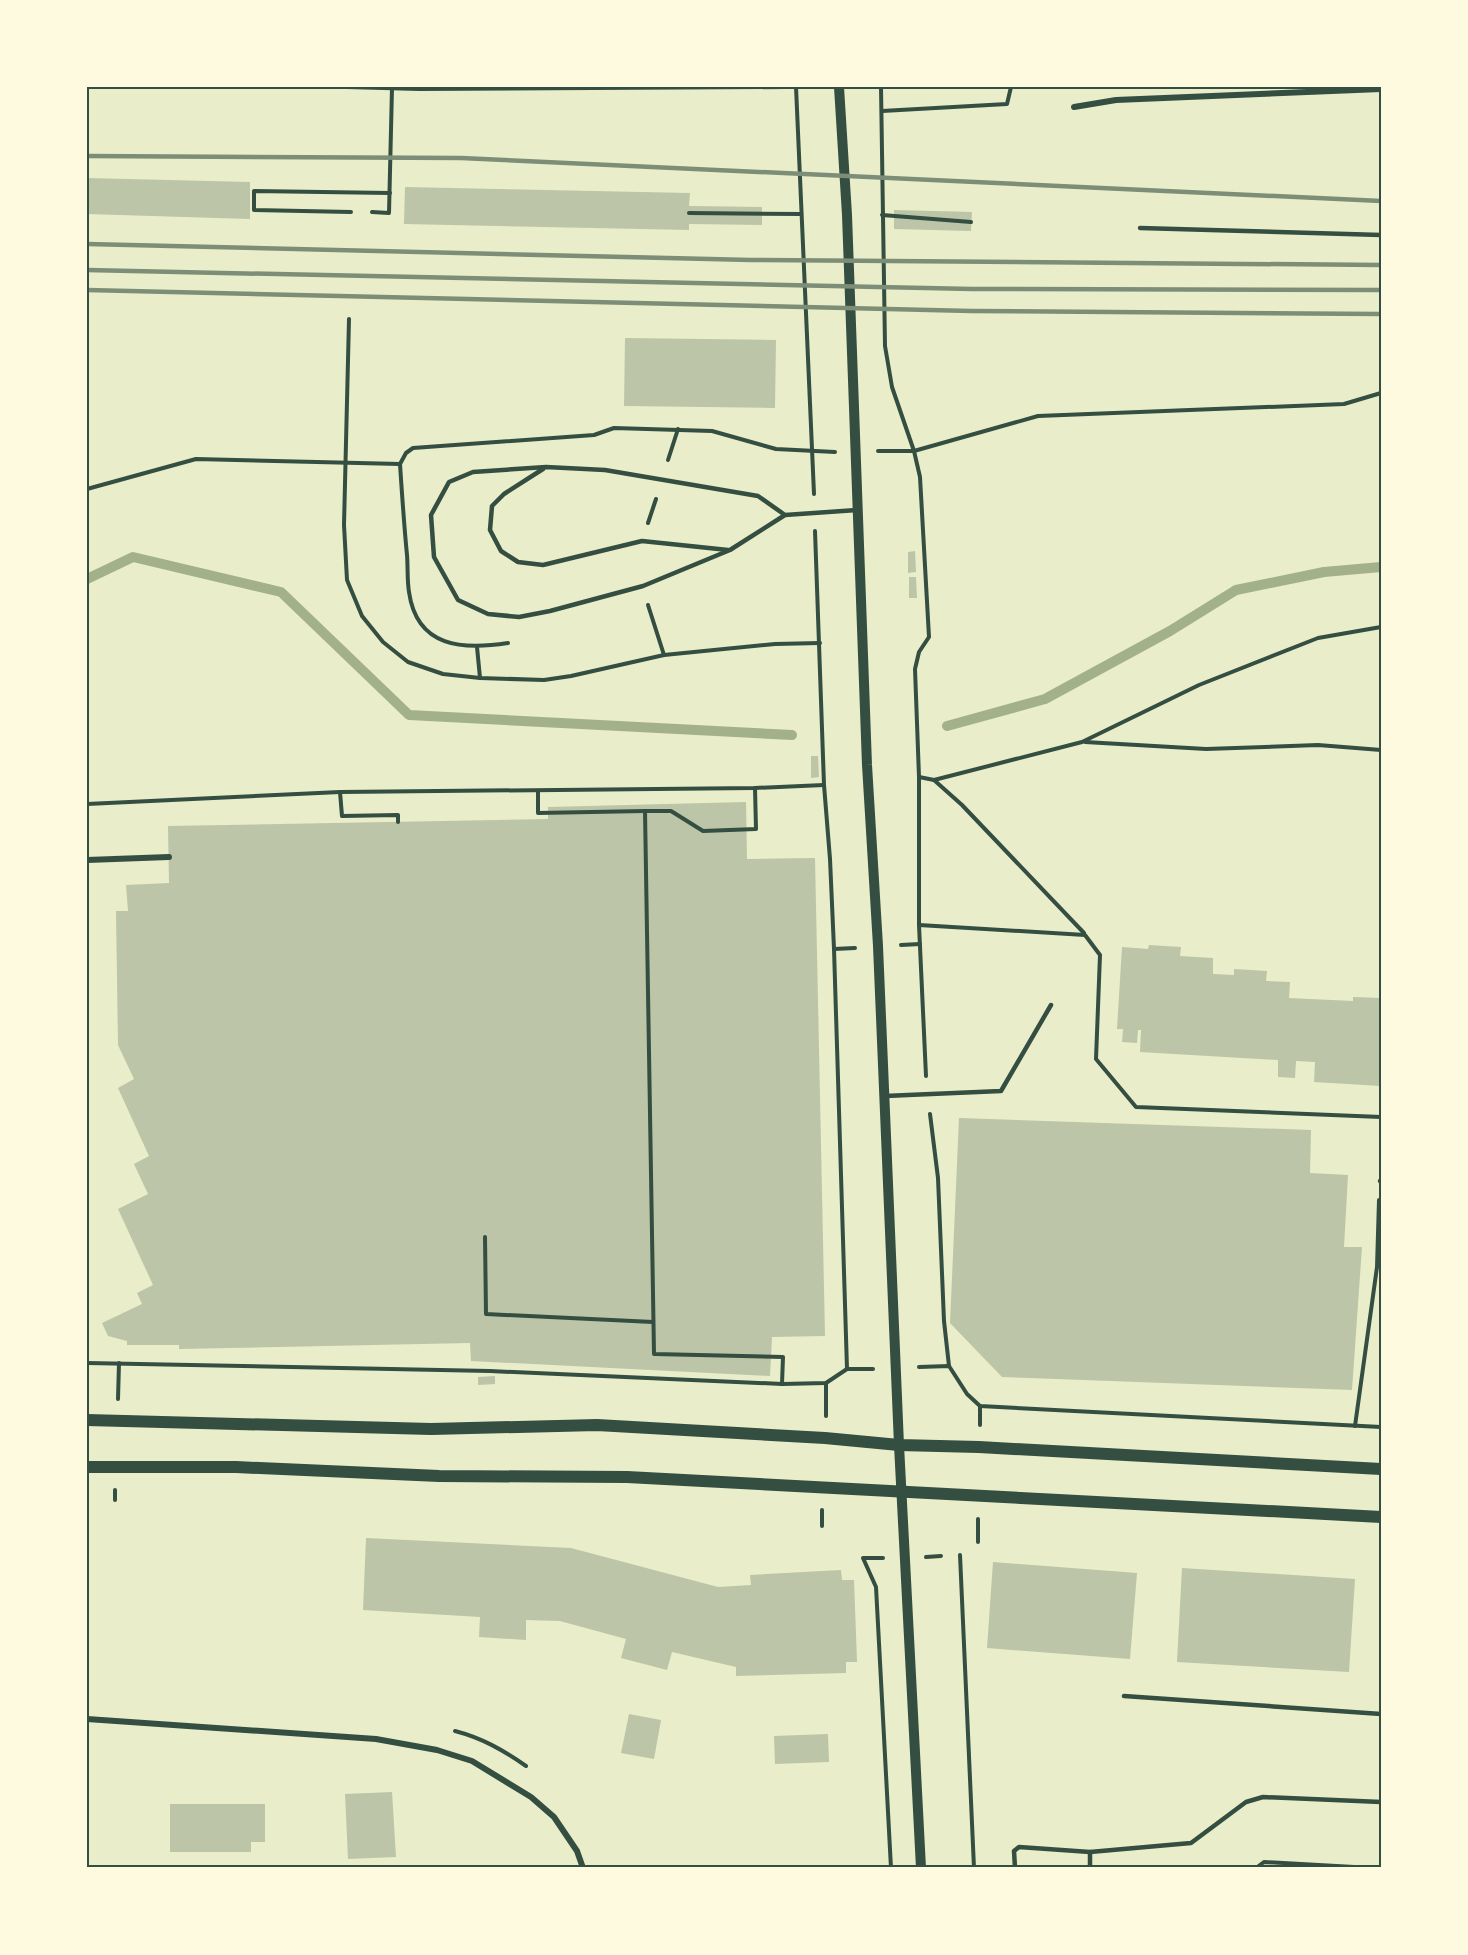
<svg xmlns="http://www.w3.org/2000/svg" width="1468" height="1955" viewBox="0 0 1468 1955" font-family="'Fira Sans Condensed',sans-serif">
  <rect width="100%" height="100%" fill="#e9edc9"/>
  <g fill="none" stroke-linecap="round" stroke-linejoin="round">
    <g stroke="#a3b18a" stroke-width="10">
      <polyline points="87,579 133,557 281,592 409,715 792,735"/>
      <polyline points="947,726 1045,699 1170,631 1236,590 1324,572 1381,567"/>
    </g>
  </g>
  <g fill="#bcc5a7">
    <polygon points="87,178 250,182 250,219 87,214"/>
    <polygon points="405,187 690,193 689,206 762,207 762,225 689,224 689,230 404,224"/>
    <polygon points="894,210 972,212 971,231 894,229"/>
    <polygon points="625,338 776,340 775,408 624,406"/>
    <polygon points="915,551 916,572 908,573 908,552"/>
    <polygon points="909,577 916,577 917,598 909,598"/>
    <polygon points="811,756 818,756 819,777 811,778"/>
    <polygon points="746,802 747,859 815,858 825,1336 772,1337 770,1376 471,1361 470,1343 179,1349 179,1345 127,1345 127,1341 108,1336 102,1323 142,1304 137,1293 153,1285 118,1209 148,1194 134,1164 149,1156 118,1088 134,1079 118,1045 116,911 128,911 126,885 169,883 168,826 548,819 548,807"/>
    <polygon points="1149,945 1181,947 1180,956 1213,958 1213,974 1234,975 1234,969 1267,971 1266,981 1290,982 1289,998 1353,1001 1353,997 1381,998 1381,1086 1314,1082 1315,1062 1296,1061 1295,1078 1278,1077 1278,1060 1140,1052 1141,1030 1138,1030 1137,1043 1122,1042 1123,1029 1117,1029 1122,947 1148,949"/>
    <polygon points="959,1118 1311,1130 1310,1173 1348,1175 1344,1247 1362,1247 1352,1390 1002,1377 950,1323"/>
    <polygon points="495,1376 495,1384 478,1385 478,1377"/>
    <polygon points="366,1538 571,1548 718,1587 751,1585 750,1575 841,1570 842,1580 854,1580 857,1662 846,1662 846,1673 736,1676 736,1667 672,1652 667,1670 621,1658 626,1639 560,1621 526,1620 526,1640 479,1637 480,1617 363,1610"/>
    <polygon points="993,1562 1137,1573 1130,1659 987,1648"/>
    <polygon points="1182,1568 1355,1579 1349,1672 1177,1662"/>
    <polygon points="629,1714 661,1720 654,1759 621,1753"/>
    <polygon points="828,1734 829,1762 775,1764 774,1736"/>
    <polygon points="392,1792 396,1857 348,1859 345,1794"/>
    <polygon points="170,1804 265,1804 265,1842 251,1842 251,1852 170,1852"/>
  </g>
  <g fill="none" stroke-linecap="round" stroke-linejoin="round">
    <g stroke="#344e41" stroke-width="4">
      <polyline points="347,87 419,89 786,87"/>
      <polyline points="796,87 814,494"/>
      <polyline points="881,87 885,346 892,387 914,451 920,477 929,637 919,652 915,669 919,777 919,925 926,1076"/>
      <polyline points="882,111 1007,104 1011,87"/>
      <polyline points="351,212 254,210 254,191 390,193"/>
      <polyline points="372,212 389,213 392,88"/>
      <polyline points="689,213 801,214"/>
      <polyline points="882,215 971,222"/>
      <polyline points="349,319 344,525 347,580 362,616 383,642 408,662 443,674 480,678 544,680 571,676 664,655 775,644 820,643"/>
      <polyline points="878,451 914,451 1038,416 1344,404 1381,393"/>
      <polyline points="668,460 678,429"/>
      <path d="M400,464c2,30 4,61 7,91 1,12 0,25 2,37 8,56 54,58 99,51"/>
      <polyline points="87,489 196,459 400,464 406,453 413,448 594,435 614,428 712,431 776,449 835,452"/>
      <polyline points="648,523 656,499"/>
      <polyline points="815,531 824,785 830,859 834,949 847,1369"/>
      <polyline points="648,605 664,655"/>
      <polyline points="477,647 480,678"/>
      <polyline points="1085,742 1206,749 1318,745 1381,750"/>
      <polyline points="919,777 934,780 962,805 1084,933"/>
      <polyline points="934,780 1082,742 1199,685 1318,638 1381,627"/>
      <polyline points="755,788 756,829 703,831 671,811 645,811 654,1354 783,1357 782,1384"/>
      <polyline points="538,791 538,813 645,811"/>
      <polyline points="340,792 342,816 398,815 398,822"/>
      <polyline points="87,804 340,792 755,788 824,785"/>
      <polyline points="919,925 1085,935 1100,955 1096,1059 1136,1107 1381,1117"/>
      <polyline points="901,945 920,944"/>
      <polyline points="834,949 855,948"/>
      <polyline points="930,1114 938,1178 944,1321 949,1366"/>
      <polyline points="1381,1163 1381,1154"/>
      <polyline points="485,1237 486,1314 653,1322"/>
      <polyline points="87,1363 490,1371 782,1384 826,1383 847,1369 873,1369"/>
      <polyline points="919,1367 949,1366 967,1394 980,1406 1381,1427"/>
      <polyline points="118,1399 119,1363"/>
      <polyline points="826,1416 826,1383"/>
      <polyline points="980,1425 980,1406"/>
      <polyline points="1355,1426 1377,1267 1379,1200"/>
      <polyline points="115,1500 115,1490"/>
      <polyline points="822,1526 822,1510"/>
      <polyline points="978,1542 978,1519"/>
      <polyline points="960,1555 974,1868"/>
      <polyline points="926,1557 941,1556"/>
      <polyline points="883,1558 863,1558 876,1587 891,1868"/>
      <path d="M455,1731c27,7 48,19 71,35"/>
      <polyline points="1256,1868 1264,1862 1372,1868"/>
    </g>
    <g stroke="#344e41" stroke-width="4.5">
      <polyline points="1140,228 1381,235"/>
      <polyline points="543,469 504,494 492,506 490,530 501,551 518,562 543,565 642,541 728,550"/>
      <polyline points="785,515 758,496 605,470 546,467 473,472 449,482 431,515 434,557 458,600 488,614 519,617 550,611 643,586 730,550 785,515 857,510"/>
      <polyline points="885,1096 1001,1091 1051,1005"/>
      <polyline points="1380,1181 1381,1181"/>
      <polyline points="1124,1696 1381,1714"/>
      <polyline points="1090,1852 1090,1868"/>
      <polyline points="1015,1868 1014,1851 1019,1847 1090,1852 1191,1843 1246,1802 1263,1797 1381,1802"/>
    </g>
    <g stroke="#344e41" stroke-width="6">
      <polyline points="1074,107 1116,100 1381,89"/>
      <polyline points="87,860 169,857"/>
      <polyline points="87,1719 376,1739 437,1750 472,1761 531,1797 554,1817 577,1851 583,1868"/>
    </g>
    <polyline stroke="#344e41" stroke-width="10" points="839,87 847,215 867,765 878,946 899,1445 921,1868"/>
    <g stroke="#344e41" stroke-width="12">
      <polyline points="87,1420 431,1429 597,1425 825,1438 899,1445 979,1447 1381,1469"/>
      <polyline points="87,1467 236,1467 439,1476 627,1477 1381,1517"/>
    </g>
    <g stroke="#7c8e77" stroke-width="4.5">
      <polyline points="87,156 461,158 1381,201"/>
      <polyline points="87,244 751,260 1381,265"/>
      <polyline points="87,270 972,289 1381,290"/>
      <polyline points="87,290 971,311 1381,314"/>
    </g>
  </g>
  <rect width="1468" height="1955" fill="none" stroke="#fefae0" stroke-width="177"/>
  <rect x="88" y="88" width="1292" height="1778" fill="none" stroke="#344e41" stroke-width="2"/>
</svg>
